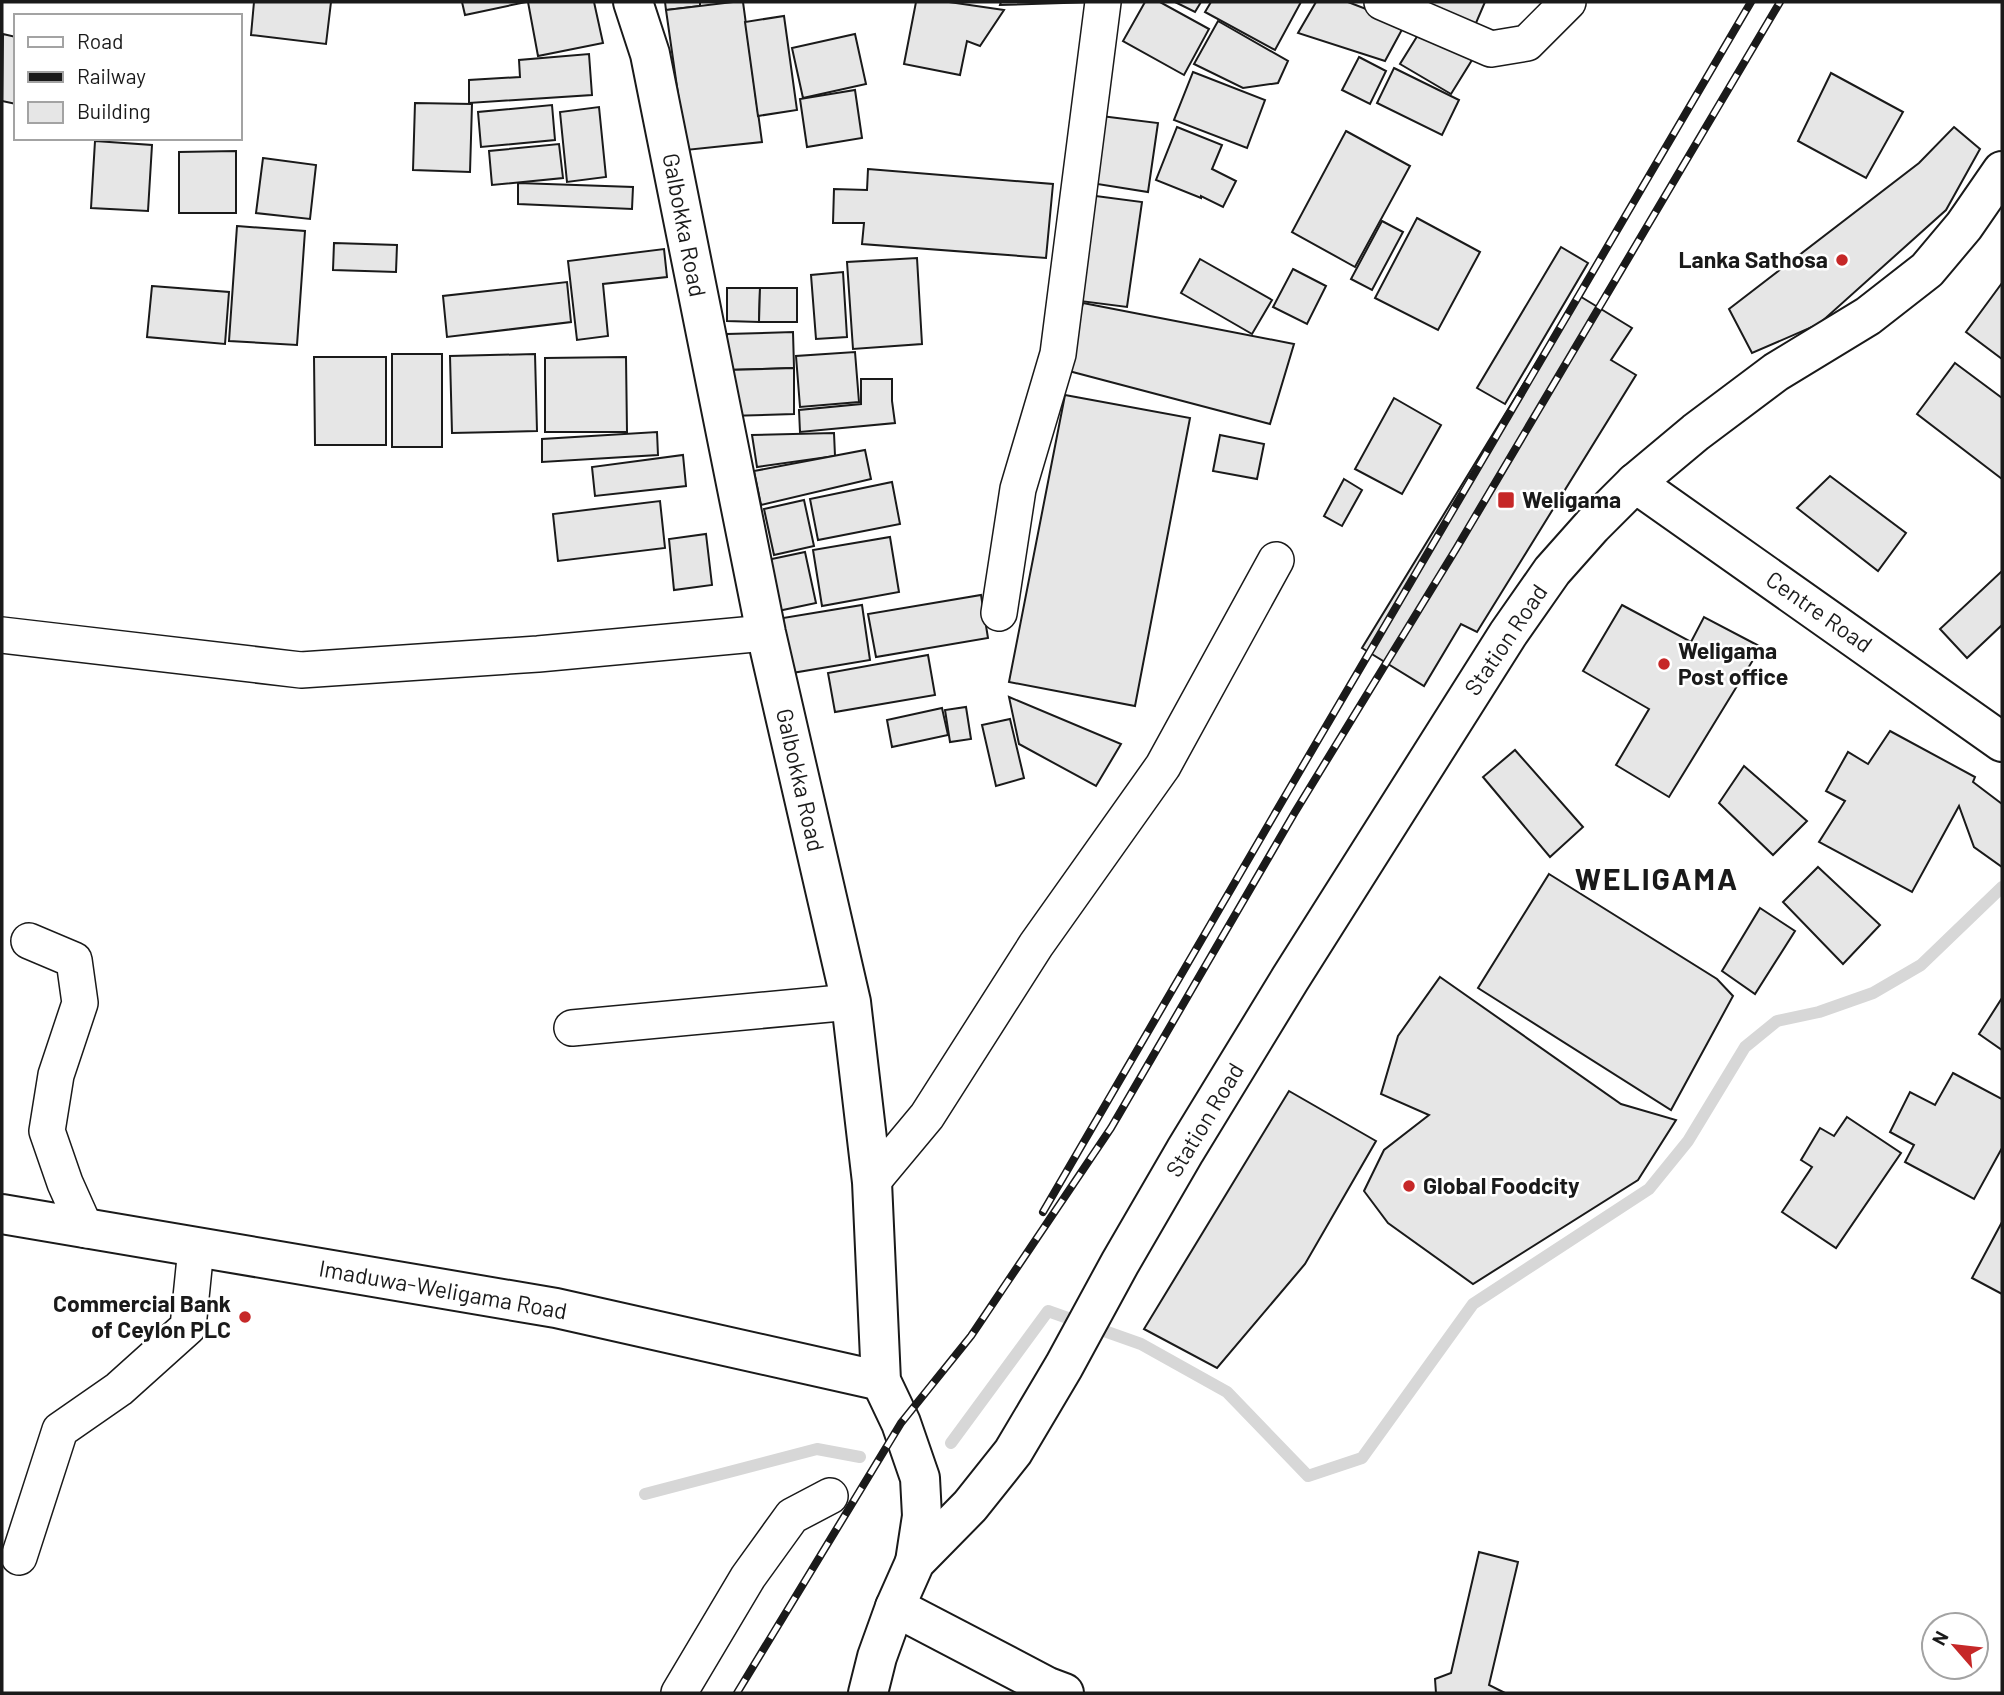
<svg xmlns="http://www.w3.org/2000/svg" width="2004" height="1695" viewBox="0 0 2004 1695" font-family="Barlow,sans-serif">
  <rect width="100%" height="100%" fill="#fff"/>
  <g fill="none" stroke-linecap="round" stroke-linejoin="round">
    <g stroke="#d7d7d7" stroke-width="12">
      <polyline points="951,1443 1048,1311 1141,1344 1227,1392 1308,1476 1362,1458 1473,1304 1649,1189 1688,1141 1745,1047 1777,1021 1819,1012 1873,993 1921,965 2002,887"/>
      <polyline points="645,1494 817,1449 860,1457"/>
    </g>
  </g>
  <g fill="#e6e6e6" stroke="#1a1a1a" stroke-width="2">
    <polygon points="254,2 331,2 326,44 251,35"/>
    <polygon points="462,2 526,2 465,15"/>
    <polygon points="528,2 594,2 603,43 538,56"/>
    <polygon points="665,2 700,2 700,6 666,10"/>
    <polygon points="733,2 743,2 762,142 686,150 666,10"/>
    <polygon points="916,2 949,2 1004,10 980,46 967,41 960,75 904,64"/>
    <polygon points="1001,2 1095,2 1000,5"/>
    <polygon points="1145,2 1160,2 1209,29 1184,75 1123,41"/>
    <polygon points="1175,2 1201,2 1195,12"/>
    <polygon points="1211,2 1301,2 1275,50 1205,12"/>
    <polygon points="1316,2 1348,2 1405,24 1385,61 1298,33"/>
    <polygon points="1410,2 1485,2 1473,30"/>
    <polygon points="784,16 797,110 758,116 745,22"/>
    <polygon points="1218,21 1288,61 1278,83 1243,88 1194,64"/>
    <polygon points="1421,30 1472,60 1451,94 1400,64"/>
    <polygon points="3,34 16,37 16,104 2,101"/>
    <polygon points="855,34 866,84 803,98 792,48"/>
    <polygon points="589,54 592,95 469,103 469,80 520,77 519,60"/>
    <polygon points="1359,57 1386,71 1370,104 1342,90"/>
    <polygon points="1394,68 1459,100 1442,135 1377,103"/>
    <polygon points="1193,72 1265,100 1247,148 1174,120"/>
    <polygon points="1831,73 1903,112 1866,178 1798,141"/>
    <polygon points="855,90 862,138 807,147 800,99"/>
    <polygon points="415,103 472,104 470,172 413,170"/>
    <polygon points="552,105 555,140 481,147 478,112"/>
    <polygon points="599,107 606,177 567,182 560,112"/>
    <polygon points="1101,116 1158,123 1148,192 1091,183"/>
    <polygon points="1177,127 1222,145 1212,169 1236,181 1223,207 1201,196 1201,198 1156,180"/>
    <polygon points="1954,127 1980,149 1946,210 1819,324 1752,353 1729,309 1919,163"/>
    <polygon points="1346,131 1410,166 1355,267 1292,232"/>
    <polygon points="95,141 152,145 148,211 91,208"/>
    <polygon points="559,144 563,178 492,185 489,151"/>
    <polygon points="236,151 236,213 179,213 179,152"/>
    <polygon points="263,158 316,165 310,219 256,213"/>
    <polygon points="868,169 1053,184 1046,258 862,244 864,223 833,223 834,189 867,190"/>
    <polygon points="518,183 633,187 632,209 518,204"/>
    <polygon points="1088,195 1142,202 1127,307 1072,300"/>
    <polygon points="1417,218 1480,252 1438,330 1375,298"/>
    <polygon points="1382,221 1403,232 1372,290 1351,279"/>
    <polygon points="237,226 305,231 297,345 229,341"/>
    <polygon points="334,243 397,245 396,272 333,270"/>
    <polygon points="1561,247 1588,263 1505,404 1477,388"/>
    <polygon points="664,249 667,277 603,284 608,336 577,340 568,261"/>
    <polygon points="917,258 922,344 853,349 847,262"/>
    <polygon points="1200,259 1272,300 1252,334 1181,293"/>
    <polygon points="1293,269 1326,286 1307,324 1273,307"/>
    <polygon points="843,272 847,337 816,339 811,275"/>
    <polygon points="567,282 571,322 447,337 443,296"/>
    <polygon points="2002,283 2002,359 1966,332"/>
    <polygon points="152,286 229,292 225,344 147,337"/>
    <polygon points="727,288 760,288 759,322 727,321"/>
    <polygon points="760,288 797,288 797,322 759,322"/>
    <polygon points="1578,295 1632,328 1611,360 1636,375 1477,632 1461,624 1424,686 1362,648"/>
    <polygon points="1083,303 1294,344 1270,424 1065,370"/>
    <polygon points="793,332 794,368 727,370 727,334"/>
    <polygon points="855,352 859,402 800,407 796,356"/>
    <rect x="392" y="354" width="50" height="93"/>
    <polygon points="535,354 537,431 452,433 450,356"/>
    <polygon points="314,357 386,357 386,445 315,445"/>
    <polygon points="626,357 627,432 545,432 545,358"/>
    <polygon points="1955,363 2002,398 2002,479 1917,414"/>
    <polygon points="794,368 794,414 728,416 727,370"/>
    <polygon points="861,379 892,379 892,401 895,423 800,432 799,410 861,404"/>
    <polygon points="1065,395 1190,418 1135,706 1009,682"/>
    <polygon points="1394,398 1441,425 1402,494 1355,469"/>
    <polygon points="657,432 658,455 542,462 542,439"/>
    <polygon points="834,433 835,456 757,467 752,435"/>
    <polygon points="1220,435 1264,444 1257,479 1213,471"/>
    <polygon points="865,450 871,479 761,505 754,471"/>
    <polygon points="683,455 686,486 595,496 592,467"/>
    <polygon points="1830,476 1906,533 1878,571 1797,508"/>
    <polygon points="1344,479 1362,490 1342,526 1324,516"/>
    <polygon points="892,482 900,524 818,540 810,499"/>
    <polygon points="804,500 814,546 774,555 764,509"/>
    <polygon points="660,501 665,548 558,561 553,514"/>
    <polygon points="706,534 712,585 674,590 669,539"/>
    <polygon points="890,537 899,592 822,606 813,550"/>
    <polygon points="805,552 816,603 778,611 767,560"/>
    <polygon points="2002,571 2002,625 1967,658 1940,629"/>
    <polygon points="981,595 988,638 876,657 868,614"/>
    <polygon points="862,605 870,660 792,673 783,618"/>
    <polygon points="1622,605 1691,642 1704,617 1761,647 1669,797 1616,765 1649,709 1583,671"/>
    <polygon points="928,655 935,695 835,712 828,673"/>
    <polygon points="1009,697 1121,744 1096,786 1019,744"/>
    <polygon points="966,707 971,739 950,742 945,710"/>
    <polygon points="942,708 948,735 892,747 887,720"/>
    <polygon points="1010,719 1024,778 996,786 982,725"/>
    <polygon points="1890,731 1975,777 1973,782 2002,804 2002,867 1974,847 1959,806 1912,892 1819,842 1845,801 1826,791 1848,752 1868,764"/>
    <polygon points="1515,750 1583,827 1550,857 1483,777"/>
    <polygon points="1744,766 1807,821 1773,855 1719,803"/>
    <polygon points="1818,867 1880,925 1843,964 1783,902"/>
    <polygon points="1549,874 1717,979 1733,996 1671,1110 1478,988"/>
    <polygon points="1760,908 1795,931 1755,994 1722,971"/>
    <polygon points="1440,977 1621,1104 1676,1120 1638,1180 1473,1284 1388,1223 1364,1191 1384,1150 1429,1115 1381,1094 1398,1036"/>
    <polygon points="2002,998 2002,1050 1979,1034"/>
    <polygon points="1953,1073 2002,1099 2002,1148 1974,1199 1905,1162 1914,1145 1890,1132 1910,1092 1935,1105"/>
    <polygon points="1289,1091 1376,1141 1305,1264 1217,1368 1144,1329"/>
    <polygon points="1847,1117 1901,1153 1836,1248 1782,1212 1812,1167 1801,1160 1820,1128 1834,1136"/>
    <polygon points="2002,1222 2002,1294 1972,1278"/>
    <polygon points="1479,1552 1518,1562 1489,1685 1505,1693 1436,1693 1435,1679 1451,1673"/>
  </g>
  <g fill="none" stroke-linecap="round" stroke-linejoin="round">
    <defs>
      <g id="minor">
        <polyline points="1382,2 1491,49 1527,43 1568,2"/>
        <polyline points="999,613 1018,489 1058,354 1103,2"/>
        <polyline points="2,635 301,670 538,654 766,633"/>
        <polyline points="29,941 74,960 80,1003 56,1075 47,1131 65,1183 86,1230"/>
        <polyline points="572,1028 851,1002"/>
        <polyline points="872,1182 927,1116 1036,945 1163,766 1276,560"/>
        <polyline points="19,1557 60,1430 119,1389 188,1327 196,1248"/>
        <polyline points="679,1693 748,1577 792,1516 830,1496"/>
      </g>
      <g id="secondary">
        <polyline points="1635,483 1696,432 1776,372 1868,316 1927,270 1964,226 2002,171"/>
        <polyline points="2,1214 556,1308 881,1381"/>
      </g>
      <g id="primary">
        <polyline points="633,2 650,54 766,633 851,1002 872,1182 881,1381 901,1423 920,1478 922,1516 915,1562"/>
        <polyline points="895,1607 1048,1687 1064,1693"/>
        <polyline points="868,1693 877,1657 895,1607 915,1562 970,1506 1013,1452 1064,1366 1120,1263 1185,1151 1290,979 1508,634 1552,571 1592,526 1635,483 2002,742"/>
      </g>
    </defs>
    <use href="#minor" stroke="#1a1a1a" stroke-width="38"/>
    <use href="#secondary" stroke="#1a1a1a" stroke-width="42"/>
    <use href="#primary" stroke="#1a1a1a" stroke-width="42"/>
    <use href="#minor" stroke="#fff" stroke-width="35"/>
    <use href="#secondary" stroke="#fff" stroke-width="38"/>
    <use href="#primary" stroke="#fff" stroke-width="38"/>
    <defs>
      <g id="rail">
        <polyline points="1043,1212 1284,798 1751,2"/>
        <polyline points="737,1693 901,1423 971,1336 1111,1128 1295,812 1456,549 1780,2"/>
      </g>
    </defs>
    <use href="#rail" stroke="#1a1a1a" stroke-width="8"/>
    <use href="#rail" stroke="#fff" stroke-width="5" stroke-dasharray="16" stroke-linecap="butt"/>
  </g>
  <g fill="#c62828" stroke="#fff" stroke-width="2.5">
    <circle cx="1842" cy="260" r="7"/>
    <rect x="1497" y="491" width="18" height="18" rx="3.5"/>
    <circle cx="1664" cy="664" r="7"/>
    <circle cx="1409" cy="1186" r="7"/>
    <circle cx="245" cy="1317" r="7"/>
  </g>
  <g text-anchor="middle" stroke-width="5" stroke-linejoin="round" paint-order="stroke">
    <g font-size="23" fill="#1a1a1a" stroke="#fff">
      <text transform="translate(684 225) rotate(79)" y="8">Galbokka Road</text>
      <text transform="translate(1819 612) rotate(35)" y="8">Centre Road</text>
      <text transform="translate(1506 640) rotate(-56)" y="8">Station Road</text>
      <text transform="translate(800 780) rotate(77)" y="8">Galbokka Road</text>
      <text transform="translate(1205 1120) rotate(-59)" y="8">Station Road</text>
      <text transform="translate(443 1290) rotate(10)" y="8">Imaduwa-Weligama Road</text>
    </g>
    <g font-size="23" font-weight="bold" fill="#1a1a1a" stroke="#fff" text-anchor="start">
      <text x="1828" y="268" text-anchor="end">Lanka Sathosa</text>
      <text x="1522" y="508">Weligama</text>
      <text x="1678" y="659">Weligama<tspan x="1678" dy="26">Post office</tspan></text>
      <text x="1423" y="1194">Global Foodcity</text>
      <text x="231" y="1312" text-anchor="end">Commercial Bank<tspan x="231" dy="26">of Ceylon PLC</tspan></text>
    </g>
    <g font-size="30" font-weight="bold" letter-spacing="2" fill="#1a1a1a" stroke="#fff">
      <text x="1657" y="890">WELIGAMA</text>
    </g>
  </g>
  <rect width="2004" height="1695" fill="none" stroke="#1a1a1a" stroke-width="7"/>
  <rect x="14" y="14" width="228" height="126" fill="#ffffff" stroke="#a3a3a3" stroke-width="2"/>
  <rect x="28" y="37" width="35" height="10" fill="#ffffff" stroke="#a3a3a3" stroke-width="2"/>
  <text x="77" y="49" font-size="21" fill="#1a1a1a">Road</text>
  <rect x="28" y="72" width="35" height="10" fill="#1a1a1a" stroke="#a3a3a3" stroke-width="2"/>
  <text x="77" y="84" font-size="21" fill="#1a1a1a">Railway</text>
  <rect x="28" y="102" width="35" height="21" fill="#e6e6e6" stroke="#a3a3a3" stroke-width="2"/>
  <text x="77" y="119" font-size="21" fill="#1a1a1a">Building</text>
  <g transform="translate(1955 1646) rotate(298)"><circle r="33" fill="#ffffff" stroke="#a3a3a3" stroke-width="2"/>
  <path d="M0-5L12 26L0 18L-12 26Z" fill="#c62828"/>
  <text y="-10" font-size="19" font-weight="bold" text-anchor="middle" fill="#1a1a1a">N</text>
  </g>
</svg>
